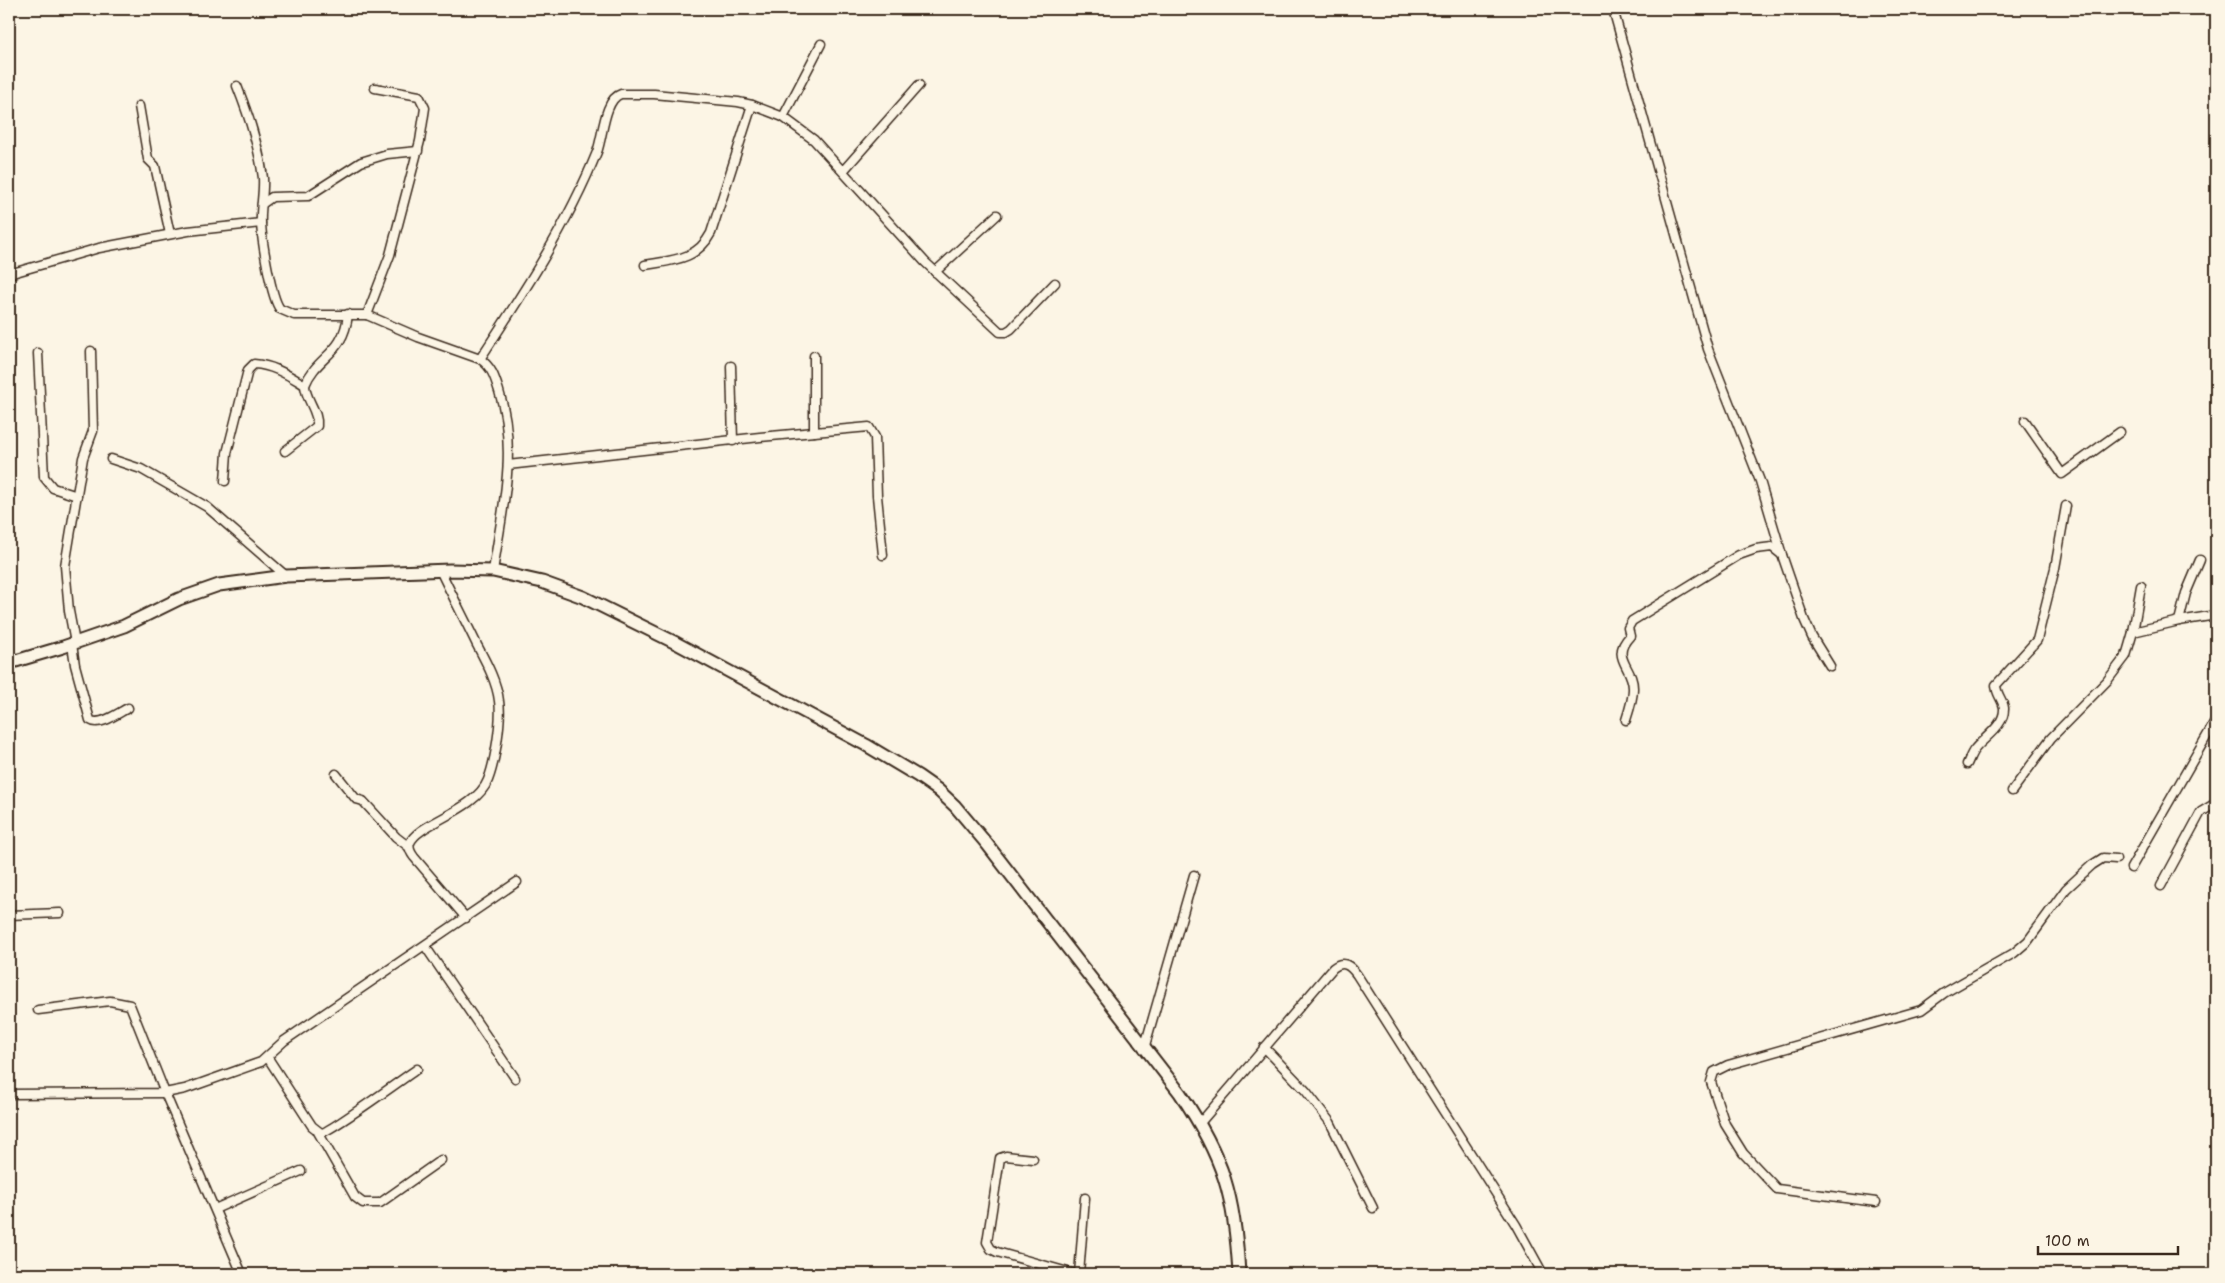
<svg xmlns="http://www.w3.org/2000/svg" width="2225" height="1283" viewBox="0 0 2225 1283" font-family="'Shantell Sans',sans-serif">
  <rect width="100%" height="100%" fill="#fcf5e5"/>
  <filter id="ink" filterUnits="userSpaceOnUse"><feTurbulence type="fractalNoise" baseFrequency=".02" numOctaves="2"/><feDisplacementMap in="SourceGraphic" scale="10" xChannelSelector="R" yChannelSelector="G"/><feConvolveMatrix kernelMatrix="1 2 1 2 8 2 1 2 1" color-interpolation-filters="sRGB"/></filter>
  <g filter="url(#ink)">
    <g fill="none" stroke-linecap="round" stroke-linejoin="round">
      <defs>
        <g id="street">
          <polyline points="1613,9 1708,349 1760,481 1782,555"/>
          <path d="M237,86c12,30 22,60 26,92 1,15 -3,31 -2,46 1,16 10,74 19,85l14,6h73l51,22 62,22c12,8 15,19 19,32 19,59 3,121 -6,180"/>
          <polyline points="139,106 148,159 155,166 170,234"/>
          <polyline points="783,117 821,44"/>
          <polyline points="843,171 919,85"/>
          <polyline points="262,204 272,197 308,196 361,162 387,154 418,151"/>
          <path d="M645,265c28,-5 52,-5 66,-32l41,-128"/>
          <polyline points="935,272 997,215"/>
          <polyline points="9,274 99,248 188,231 261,223"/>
          <polyline points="367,315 390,255 420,141 425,108 419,96 375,88"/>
          <polyline points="38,353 44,477 53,488 77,496"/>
          <path d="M480,359c44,-67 87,-133 117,-207 6,-15 7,-53 24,-58h33l84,8 14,3 31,12 31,23 111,122 75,70h6l5,-3 44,-46"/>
          <polyline points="731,366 733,441"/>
          <polyline points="2025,421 2062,474 2120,432"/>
          <polyline points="814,432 814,356"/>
          <path d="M285,451l32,-25c2,-14 -12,-27 -12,-41 12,-30 39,-30 43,-71"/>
          <polyline points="111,459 141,469 207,507 286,576"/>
          <polyline points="508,465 760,437 869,427 875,437 877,496 883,555"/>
          <path d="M225,481l2,-28 21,-83 6,-6c19,1 34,11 51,21"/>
          <path d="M440,570c12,25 25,50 37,75 9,17 20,37 22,56 3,19 -4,61 -11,79 -12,31 -71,43 -78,63 -2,5 1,10 4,14l52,61"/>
          <polyline points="2179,621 2186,593 2200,560"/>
          <polyline points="2133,632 2179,621 2216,615"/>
          <polyline points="75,643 69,611 65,566 83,458 93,431 91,351"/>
          <path d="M72,644l3,21 15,55c10,7 28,-7 38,-12"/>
          <path d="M1626,720c3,-9 7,-21 7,-31 1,-22 -24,-31 -3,-53l-2,-8 4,-7 107,-66 17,-6 16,-2 10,8 22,64 8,18 18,29"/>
          <path d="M1967,764c2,-4 4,-10 7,-14 9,-12 31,-24 30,-42 -1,-8 -8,-14 -8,-23l41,-45 18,-72 11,-62"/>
          <polyline points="336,774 356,799 363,801 396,837 409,847"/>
          <polyline points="2012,791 2051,738 2107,681 2126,656 2133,632 2141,586"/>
          <polyline points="2131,868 2216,720"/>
          <polyline points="2161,886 2201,812 2216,803"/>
          <polyline points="9,915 60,913"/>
          <polyline points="425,946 515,1078"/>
          <polyline points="38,1010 110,1001 130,1005 165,1093 242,1274"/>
          <polyline points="1264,1047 1306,1091 1330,1122 1373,1208"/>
          <polyline points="1144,1049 1194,875"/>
          <path d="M268,1058l44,68 9,7c7,0 83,-55 96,-64"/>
          <polyline points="9,1094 165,1093 185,1089 261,1062 284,1041 517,882"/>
          <path d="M1200,1123l133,-155c10,-8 17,-3 24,7l159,250 27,49"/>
          <polyline points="318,1132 355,1197 363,1203 380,1203 441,1160"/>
          <polyline points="1033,1159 1006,1156 1000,1158 987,1242 991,1249 997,1252 1075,1274"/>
          <polyline points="1876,1202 1777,1189 1743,1153 1725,1124 1711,1082 1714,1072 1728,1065 1921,1010 1944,993 2014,953 2028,941 2066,889 2092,865 2103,858 2116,859"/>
          <polyline points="215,1209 301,1171"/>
          <polyline points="1079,1274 1085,1198"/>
        </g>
        <path id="secondary" d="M9,663l54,-16 61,-21 55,-27 40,-14 67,-9 164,-6 43,1 49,11 41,15 93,46 190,102 52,31 20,14 17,16 32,38 193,249c44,65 55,104 59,181"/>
      </defs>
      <use href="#street" stroke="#3b2a1e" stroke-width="11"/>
      <use href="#secondary" stroke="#3b2a1e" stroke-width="15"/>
      <use href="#street" stroke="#fcf5e5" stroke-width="8"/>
      <use href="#secondary" stroke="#fcf5e5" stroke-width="11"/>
    </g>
  </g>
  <rect width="2225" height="1283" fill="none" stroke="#fcf5e5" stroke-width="30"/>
  <rect x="15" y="15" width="2195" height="1253" fill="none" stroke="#3b2a1e" stroke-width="2" filter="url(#ink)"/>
  <path d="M2038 1246v8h140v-8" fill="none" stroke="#3b2a1e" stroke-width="2.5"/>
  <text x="2045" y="1246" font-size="15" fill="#3b2a1e" stroke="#fcf5e5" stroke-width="4" paint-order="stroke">100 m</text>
</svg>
